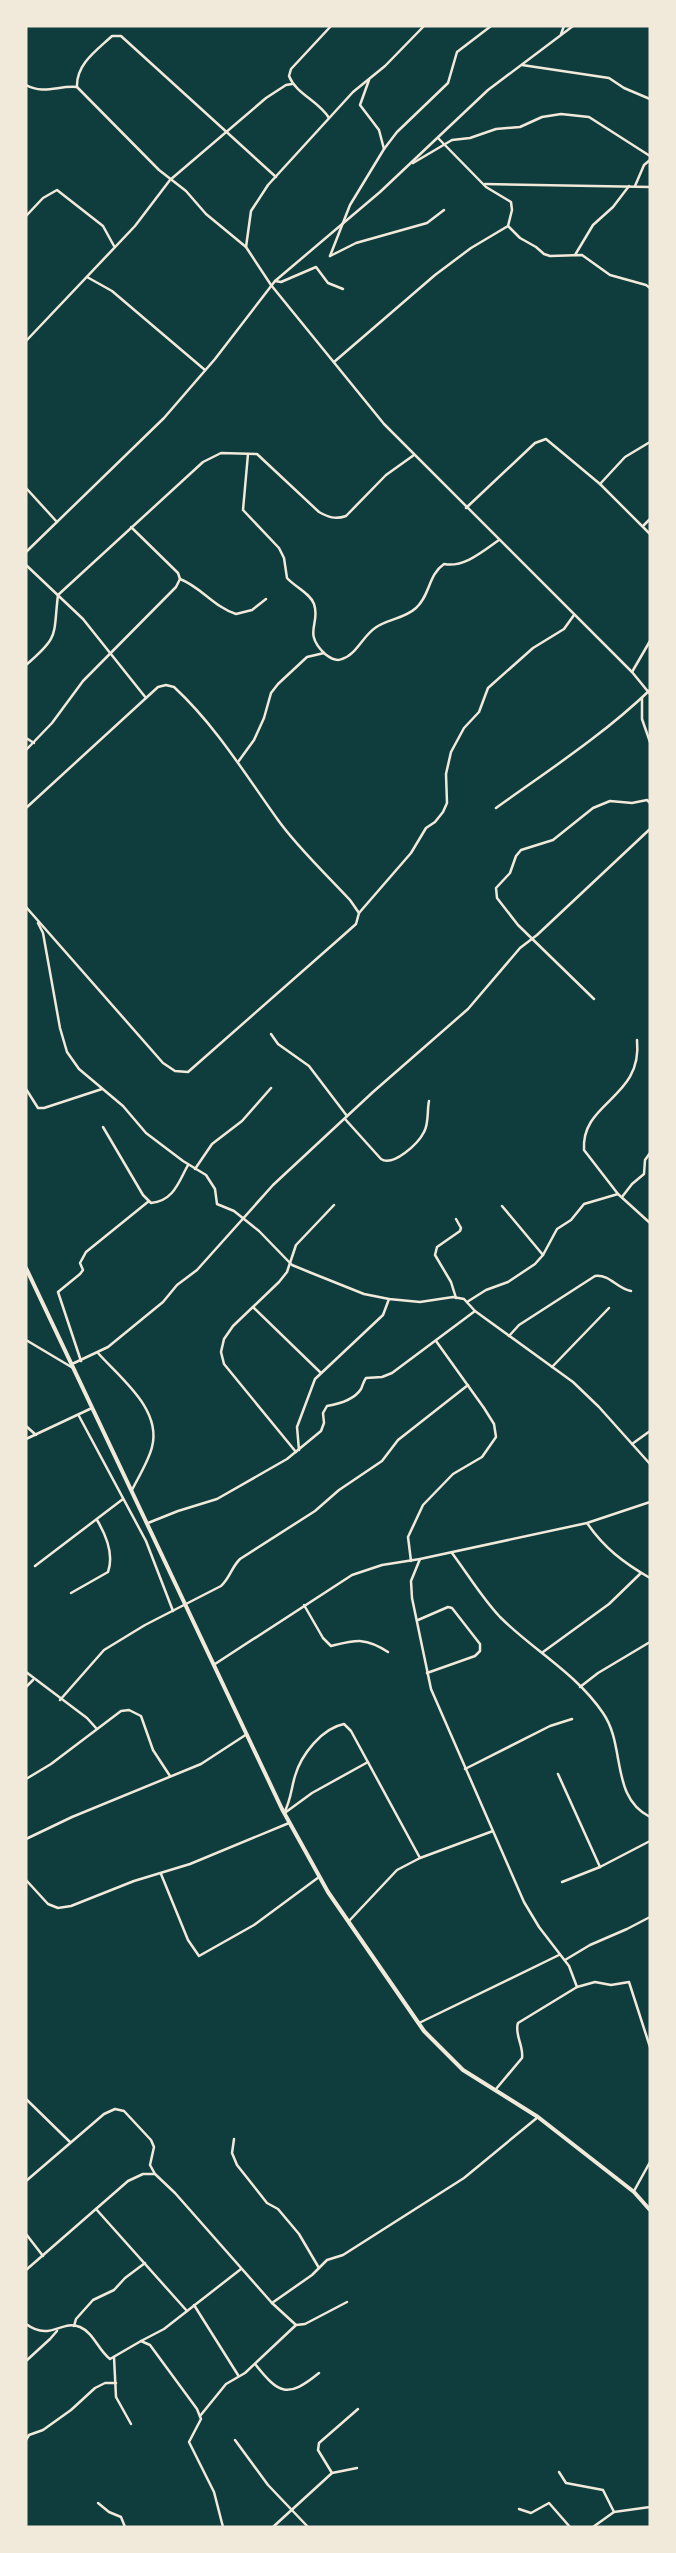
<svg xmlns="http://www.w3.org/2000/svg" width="676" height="2553" viewBox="0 0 676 2553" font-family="Overpass,sans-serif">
  <rect width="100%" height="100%" fill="#0f3d3e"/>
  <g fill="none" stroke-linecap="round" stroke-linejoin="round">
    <g stroke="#f1e9da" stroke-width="2.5">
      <polyline points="561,34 564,26"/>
      <polyline points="522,65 609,78 624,88 650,99"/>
      <polyline points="369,80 360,105 379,130 384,149"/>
      <path d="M26,85c18,10 33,0 51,2l82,83 27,21 20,23 40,33 25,38 113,139 248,248 18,22"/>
      <path d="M77,87c-1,-23 20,-37 35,-51h9l155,141"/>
      <path d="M329,118c-10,-17 -33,-24 -40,-42l2,-7 40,-43"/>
      <polyline points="413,163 452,140 470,138 496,129 520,127 542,117 561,114 589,117 650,156"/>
      <polyline points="485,184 650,187"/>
      <polyline points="635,186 644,165 650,160"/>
      <polyline points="26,216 43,198 57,190 103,226 114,246"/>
      <polyline points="508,226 520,238 536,247 544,254 550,256 582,255 610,275 646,285 650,288"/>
      <polyline points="246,247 251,211 268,185 353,92 385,66 424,26"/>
      <polyline points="575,255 593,225 613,207 629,186"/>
      <polyline points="330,256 350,205 384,149 397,132 448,83 457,52 491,26"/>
      <polyline points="330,256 356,243 427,223 444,210"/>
      <polyline points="87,277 112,291 205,370"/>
      <polyline points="275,281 281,282 316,267 328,283 343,289"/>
      <polyline points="26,341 135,226 170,180 266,98 286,85 292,84"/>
      <polyline points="334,362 435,275 471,248 508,226 512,210 511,202 486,187 438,138"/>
      <path d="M248,454l-5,56 36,38 5,10 3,20c8,9 23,15 27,26 7,20 -12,28 11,50 5,4 11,8 17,5 14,-4 21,-23 33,-31 12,-9 29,-9 41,-20 14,-12 12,-33 28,-44 20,4 39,-13 55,-24"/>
      <polyline points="600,484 625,457 650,442"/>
      <polyline points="26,488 57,522"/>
      <polyline points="466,508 535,443 546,439 600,484 650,534"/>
      <polyline points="643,526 650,519"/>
      <polyline points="26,552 164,418 215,359 275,281 380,192 488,90 573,26"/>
      <polyline points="26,565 83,619 146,698"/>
      <path d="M180,579c21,8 34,28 56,35l16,-4 14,-11"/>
      <path d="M26,665c34,-29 27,-29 32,-70l145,-133 18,-9 36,1 62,58c9,5 16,8 27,4l40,-41 28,-20"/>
      <polyline points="632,672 650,641"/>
      <polyline points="642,698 642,719 650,742"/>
      <polyline points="26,738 34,743"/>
      <polyline points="26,750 52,723 83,681 176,587 180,579 178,573 131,527"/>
      <polyline points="238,762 254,740 264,718 271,693 278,684 307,657 324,653"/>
      <path d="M26,808l132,-121 8,-2 8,2c42,39 71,87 104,133 20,28 48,54 72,80l9,13 -3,11 -18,16 -150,132 -13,-1 -12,-8 -137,-156"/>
      <path d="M496,808c53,-38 107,-73 154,-118"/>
      <polyline points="359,913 411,853 426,828 435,822 443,812 447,803 446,774 451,752 464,728 479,712 488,688 533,648 564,629 574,615"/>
      <polyline points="38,923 43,933 60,1028 67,1052 79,1069 123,1106 146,1133 183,1161 206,1175 215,1189 217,1204 234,1211 259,1231 292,1265 309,1272 364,1294 389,1299 420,1302 453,1297 464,1299 475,1311 573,1382 599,1407 650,1464"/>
      <polyline points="594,999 518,925 497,898 496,888 510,873 516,856 521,850 553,840 593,808 610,801 632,803 647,800 650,803"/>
      <polyline points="271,1034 278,1044 309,1066 347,1116"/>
      <path d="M637,1040c6,59 -56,61 -53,110l34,44 32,29"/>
      <polyline points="26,1089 38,1108 44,1108 102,1089"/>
      <path d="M345,1119l36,40c12,8 37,-15 43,-27 5,-8 3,-22 5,-31"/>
      <path d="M103,1127l40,68 8,8c23,-2 28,-22 37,-38"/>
      <polyline points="195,1169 212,1144 242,1121 271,1088"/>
      <polyline points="622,1197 632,1184 644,1174 645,1160 650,1153"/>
      <polyline points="502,1206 543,1255"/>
      <polyline points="456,1219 461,1228 460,1231 437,1247 435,1255 451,1282 456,1298"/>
      <polyline points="467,1302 486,1290 508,1282 535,1264 543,1255 557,1229 571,1220 584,1204 618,1194"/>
      <polyline points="253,1307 321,1373"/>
      <path d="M509,1336l10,-11 76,-49c15,-2 22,13 36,15"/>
      <polyline points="26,1340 73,1368"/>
      <path d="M98,1353c22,25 64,56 54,94 -3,13 -14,31 -20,43"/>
      <polyline points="81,1361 58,1292 80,1274 83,1270 80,1263 86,1252 149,1201"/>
      <polyline points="72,1364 108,1347 163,1302 177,1285 197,1270 273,1185 373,1092 468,1009 520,948 537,935 650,829"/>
      <polyline points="552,1367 609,1308"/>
      <polyline points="79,1416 146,1541 173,1611"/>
      <polyline points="26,1426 36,1435"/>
      <polyline points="26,1439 92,1408"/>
      <polyline points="632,1444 650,1431"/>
      <polyline points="299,1450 297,1427 315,1379 383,1315 389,1299"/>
      <polyline points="296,1452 224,1364 221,1352 224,1339 233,1326 279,1282 287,1272 296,1245 334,1205"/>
      <path d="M148,1523l30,-12 39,-12 70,-40 34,-28 3,-8 -1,-10 4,-7c12,-2 27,-6 34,-17 2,-4 2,-7 5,-11l16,-1 10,-4 83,-62"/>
      <path d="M587,1523c17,25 37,40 63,55"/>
      <path d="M452,1553c15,20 30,45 48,64 33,33 76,56 103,96 23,33 7,84 47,104"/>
      <polyline points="420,1559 411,1581 412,1598 431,1689 524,1902 539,1927 569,1966 577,1987"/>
      <polyline points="411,1561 408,1537 423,1505 453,1474 482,1457 496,1437 494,1424 484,1408 436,1341"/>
      <polyline points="35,1566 123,1499"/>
      <path d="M71,1593l37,-21c6,-17 -2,-37 -11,-52"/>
      <path d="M304,1605l19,33 8,8c25,-6 34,-9 57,6"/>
      <polyline points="418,1620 448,1607 452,1608 480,1644 480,1651 475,1656 427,1673"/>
      <polyline points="543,1652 609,1604 641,1573"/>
      <polyline points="215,1664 352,1575 382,1565 420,1559 587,1523 650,1502"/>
      <polyline points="26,1672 87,1718 96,1728"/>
      <polyline points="26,1687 33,1680"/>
      <polyline points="580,1687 598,1673 650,1642"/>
      <path d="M60,1700l44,-50 41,-25 76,-39c9,-8 10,-18 19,-27l75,-48 24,-21 43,-29 16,-21 70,-55"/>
      <polyline points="465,1769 550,1726 572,1719"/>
      <polyline points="558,1774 600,1867"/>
      <polyline points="26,1779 51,1764 121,1711 129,1710 141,1716 153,1750 170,1776"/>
      <polyline points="286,1812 312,1793 368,1762"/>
      <path d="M284,1813c7,-13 7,-24 11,-37 6,-21 27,-48 49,-52l7,7 69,127"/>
      <polyline points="26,1839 72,1817 201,1764 247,1734"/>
      <polyline points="161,1874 188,1940 199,1956 254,1925 319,1877"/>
      <polyline points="26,1880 48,1904 58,1908 71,1906 134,1881 190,1864 289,1823"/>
      <polyline points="562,1882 600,1867 650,1841"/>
      <polyline points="349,1921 397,1870 420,1858 493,1831"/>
      <polyline points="565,1960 590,1945 627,1929 650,1917"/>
      <polyline points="419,2023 559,1955"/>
      <path d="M496,2089l26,-31c2,-12 -8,-24 -4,-35l59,-36 18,-5 16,3 18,-3 21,65"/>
      <polyline points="26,2099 70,2142"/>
      <polyline points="234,2139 232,2153 237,2165 267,2203 278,2209 299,2234 319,2268"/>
      <polyline points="26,2181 104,2114 115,2109 124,2111 151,2140 154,2147 150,2165 155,2174"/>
      <polyline points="634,2191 650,2162"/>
      <polyline points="96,2209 187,2311"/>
      <polyline points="26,2234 43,2256"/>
      <polyline points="26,2270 128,2181 143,2174 155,2174 175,2193 272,2303 296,2325"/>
      <polyline points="272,2303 312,2275 327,2260 343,2255 464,2178 538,2117"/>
      <polyline points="194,2305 238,2375"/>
      <path d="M26,2324c25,18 35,-5 54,3 14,6 18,23 30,32l31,-18 9,4 47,64 4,10 -12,23 25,50 9,35"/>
      <polyline points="74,2326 76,2319 93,2300 114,2290 125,2278 145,2263"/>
      <polyline points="141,2341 164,2329 241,2269"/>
      <polyline points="114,2357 116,2397 131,2424"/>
      <polyline points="26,2361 50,2339 57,2331"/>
      <path d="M255,2364c24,30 32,35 64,9"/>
      <polyline points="200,2416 226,2384 245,2373 296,2325 305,2324 347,2302"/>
      <polyline points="26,2440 29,2435 43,2430 71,2410 95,2388 105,2383 116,2383"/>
      <polyline points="235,2440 268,2485 308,2527"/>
      <polyline points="559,2472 566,2483 603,2490 614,2512"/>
      <polyline points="332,2473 318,2450 319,2443 358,2409"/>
      <polyline points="98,2503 109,2512 121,2517 125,2527"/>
      <polyline points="519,2509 531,2513 549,2503 570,2527"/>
      <polyline points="273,2527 332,2473 357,2468"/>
      <polyline points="593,2527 614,2512 650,2507"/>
    </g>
    <polyline stroke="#f1e9da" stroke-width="4" points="26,1268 282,1809 328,1892 424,2031 463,2070 538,2117 634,2192 650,2210"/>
  </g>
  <rect width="676" height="2553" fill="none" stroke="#f1e9da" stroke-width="55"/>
</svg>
